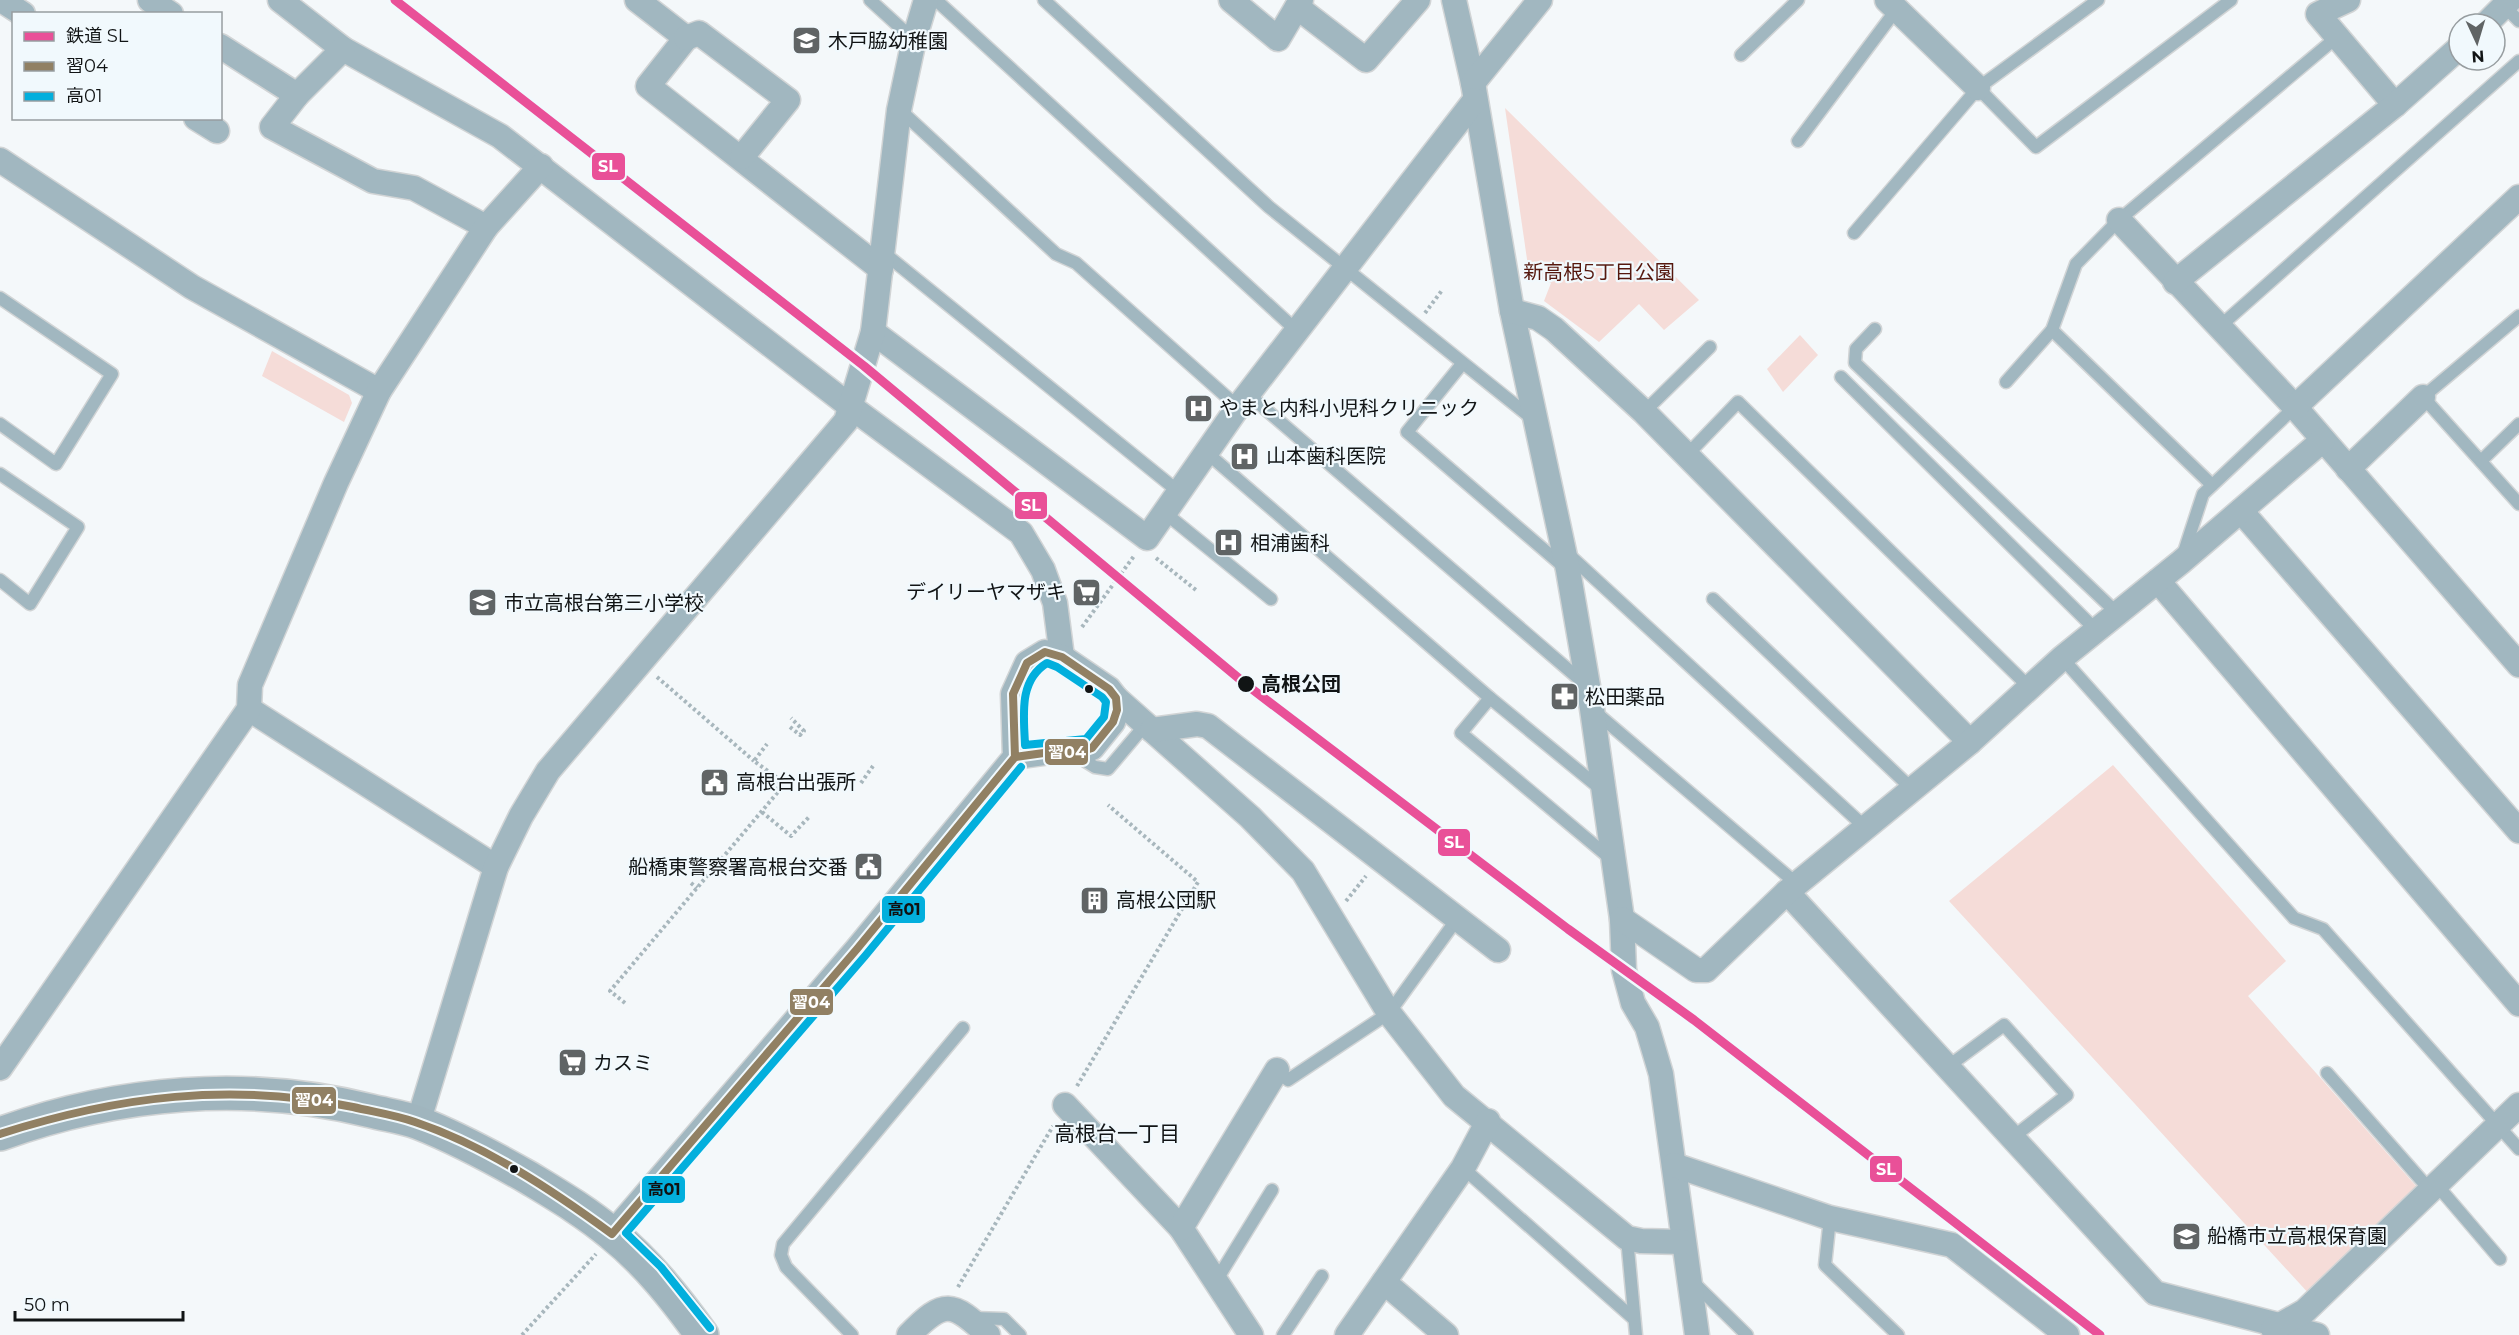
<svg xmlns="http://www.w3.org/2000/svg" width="2519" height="1335" viewBox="0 0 2519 1335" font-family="Montserrat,'Noto Sans JP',sans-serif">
  <rect width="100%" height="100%" fill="#f4f8fa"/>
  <g fill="#f5dcd8">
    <polygon points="1505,108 1699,300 1664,330 1639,304 1599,342 1544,301 1551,283 1529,273"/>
    <polygon points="1800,335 1818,355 1783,392 1767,369"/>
    <polygon points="272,351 349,395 352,403 344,422 262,376"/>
    <polygon points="2113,765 2286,961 2248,996 2416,1186 2417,1195 2311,1296 1949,901"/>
  </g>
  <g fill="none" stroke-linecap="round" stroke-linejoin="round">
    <defs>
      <g id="lane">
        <polyline points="870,0 914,40"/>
        <polyline points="936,0 1297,331"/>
        <polyline points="1044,0 1269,207 1534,420"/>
        <polyline points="2505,7 2519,21"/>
        <polyline points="1741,55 1798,0"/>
        <polyline points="1978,88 2036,147 2231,0"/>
        <polyline points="900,110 1056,254 1076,263 1238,407"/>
        <polyline points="1798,141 1896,10"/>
        <polyline points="1854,233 1978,88 2098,0"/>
        <polyline points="884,253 1179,492"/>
        <polyline points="0,298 112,374 56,464 0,424"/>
        <polyline points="2519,316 2423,397 2519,504"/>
        <polyline points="2218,328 2519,61"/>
        <polyline points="1875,329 1856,349 1855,363 2117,613"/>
        <polyline points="2052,330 2212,485"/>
        <polyline points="1462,364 1407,432 1564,567"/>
        <polyline points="1841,377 2096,630"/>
        <polyline points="2006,382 2052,330 2076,264 2119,220 2337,37"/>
        <polyline points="1249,395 1585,684"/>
        <polyline points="1644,412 1710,347"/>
        <polyline points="1206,452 1490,698 1602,790"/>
        <polyline points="1686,456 1738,402 2030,688"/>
        <polyline points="2481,461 2519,424"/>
        <polyline points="0,474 78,527 30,604 0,580"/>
        <polyline points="1165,513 1271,599"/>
        <polyline points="1567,553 1867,829"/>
        <polyline points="2183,555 2203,494 2295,407"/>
        <polyline points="1713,599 1912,789"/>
        <polyline points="2062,658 2294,918 2323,929 2519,1149"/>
        <polyline points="1490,698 1461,733 1611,859"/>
        <polyline points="1594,711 1797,884"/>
        <polyline points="1074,754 1095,767 1108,769 1146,724"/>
        <polyline points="1946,1068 2004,1025 2067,1095 2012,1138"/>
        <polyline points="1277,1070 1288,1080 1389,1013 1457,919"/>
        <polyline points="2327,1073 2430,1190"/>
        <polyline points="1463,1168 1634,1319"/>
        <polyline points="2436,1184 2500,1259"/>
        <polyline points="1830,1218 1825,1265 1898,1335"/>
        <polyline points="1627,1238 1636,1335"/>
        <polyline points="1216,1281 1272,1190"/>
        <polyline points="1692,1281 1747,1335"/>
        <polyline points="973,1318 1004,1319 1020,1335"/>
        <polyline points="852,1335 786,1267 781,1255 783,1244 963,1028"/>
        <polyline points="1283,1335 1322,1276"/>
      </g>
      <g id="street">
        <polyline points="1,0 23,14"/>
        <polyline points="150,0 171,14"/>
        <polyline points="280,0 343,49 500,136 851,407 1021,533 1043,570 1055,603 1062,657"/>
        <polyline points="637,0 686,38 648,86 881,269"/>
        <polyline points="1231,0 1278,39 1301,0"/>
        <polyline points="1454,0 1473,83 1512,311 1568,570 1592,709 1622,919 1624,970 1633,1003 1647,1027 1661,1074 1697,1335"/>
        <polyline points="1887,0 1978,88"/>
        <polyline points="2348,0 2318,14 2395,105"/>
        <polyline points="1297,7 1366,60 1418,0"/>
        <polyline points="2486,24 2510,0"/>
        <polyline points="686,38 699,33 788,100 742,157"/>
        <polyline points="220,46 297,95"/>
        <polyline points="343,49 297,95 272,127 373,181 414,188 486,227"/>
        <polyline points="1473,83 1540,0"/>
        <polyline points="196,118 217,131"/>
        <polyline points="0,160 192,287 379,391"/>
        <polyline points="2119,220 2295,407 2519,665"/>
        <polyline points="2175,282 2395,105 2459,48"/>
        <polyline points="1512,311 1538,318 1554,329 1644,412 1970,742"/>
        <polyline points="873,332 1147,538 1238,407 1475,100"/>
        <polyline points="2295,407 2519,197"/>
        <polyline points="2348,469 2423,397"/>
        <polyline points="2241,511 2519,831"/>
        <polyline points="2158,581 2519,1004"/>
        <polyline points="1116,698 1250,817 1303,871 1389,1013 1454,1096 1627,1238 1641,1241 1683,1242"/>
        <polyline points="249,709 496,867"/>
        <polyline points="1152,730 1197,724 1208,726 1498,950"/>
        <polyline points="1787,892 2155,1293 2317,1335"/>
        <polyline points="1622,919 1696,970 1706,970 1787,892 1970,742 2062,658 2181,562 2323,440"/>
        <polyline points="0,1068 249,709 250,685 336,483 379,391 486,227 541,166"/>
        <polyline points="1065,1105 1181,1228 1251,1335"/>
        <polyline points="418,1123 496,867 521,816 548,771 846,421 873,332 899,110 914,40 926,0"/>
        <polyline points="1674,1165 1830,1218 1952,1245 2067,1335"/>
        <polyline points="1181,1228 1277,1070"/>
        <polyline points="612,1234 857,949 1015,757 1013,694 1027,663 1045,652 1062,657 1109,689 1116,698 1117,710 1113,722 1092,748 1080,752 1051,752 1015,757"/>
        <polyline points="1384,1282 1446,1335"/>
        <polyline points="2273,1329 2305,1311 2519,1105"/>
        <path d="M909,1335c35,-36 43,-34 79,0"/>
        <polyline points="1347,1335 1463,1168 1488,1121"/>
      </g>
      <path id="secondary" d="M0,1134c118,-43 248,-54 371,-23 16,4 33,6 48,12 38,15 75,35 110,55 28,17 57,34 83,56 35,28 64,65 90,101"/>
    </defs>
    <use href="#lane" stroke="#d1d4d5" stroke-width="15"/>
    <use href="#street" stroke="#d1d4d5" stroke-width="27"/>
    <use href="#secondary" stroke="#d1d4d5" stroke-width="36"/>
    <g stroke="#a8b7bd" stroke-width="4" stroke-dasharray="3 3" stroke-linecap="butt">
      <polyline points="1425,313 1443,289"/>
      <polyline points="1156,558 1196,590"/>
      <polyline points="1082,627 1134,556"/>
      <polyline points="657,677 754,761"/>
      <polyline points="790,727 800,735 804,731 791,718"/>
      <polyline points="861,783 873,766"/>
      <polyline points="762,812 791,836 809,817"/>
      <polyline points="691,883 697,888"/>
      <polyline points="1346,901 1366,876"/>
      <polyline points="625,1003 610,991 778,792 779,781 776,777 754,761 767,744"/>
      <polyline points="1077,1086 1198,882 1108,805"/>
      <polyline points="958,1287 1053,1126"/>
      <polyline points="522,1335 596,1254"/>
    </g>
    <use href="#lane" stroke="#a1b7c0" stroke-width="12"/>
    <use href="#street" stroke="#a1b7c0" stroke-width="24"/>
    <use href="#secondary" stroke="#a0b5be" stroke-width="33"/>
    <defs>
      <g id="bus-1">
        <polygon points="1045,652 1062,657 1109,689 1116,698 1117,710 1113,722 1092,748 1080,752 1051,752 1015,757 1013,694 1027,663"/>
        <path d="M0,1134c118,-38 231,-52 353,-27 21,5 42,8 62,15 71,24 137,68 197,112l245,-285 158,-192"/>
      </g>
      <g id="bus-2">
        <path d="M1047,663l10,4 45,30 4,5 -2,15 -18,22 -61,6c-1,-29 -7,-64 22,-82z"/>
        <polyline points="710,1328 661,1267 626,1233 865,956 1021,767"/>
      </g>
    </defs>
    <use href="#bus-1" stroke="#f1f9fd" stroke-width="12"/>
    <use href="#bus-2" stroke="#f1f9fd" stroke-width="12"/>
    <use href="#bus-1" stroke="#918063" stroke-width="8"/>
    <use href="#bus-2" stroke="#02afdd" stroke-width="8"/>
    <defs>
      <polyline id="rail-1" points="395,0 864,366 1248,686 1568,929 1694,1020 2100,1335"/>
    </defs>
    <use href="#rail-1" stroke="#f1f9fd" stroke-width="14"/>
    <use href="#rail-1" stroke="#e95098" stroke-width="9"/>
  </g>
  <defs>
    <symbol id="school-square" viewBox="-11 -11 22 22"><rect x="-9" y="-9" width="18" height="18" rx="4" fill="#606465" stroke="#f1f9fd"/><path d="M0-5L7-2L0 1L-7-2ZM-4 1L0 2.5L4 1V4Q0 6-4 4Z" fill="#fff"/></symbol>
    <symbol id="hospital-square" viewBox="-11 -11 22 22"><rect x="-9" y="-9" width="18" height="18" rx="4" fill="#606465" stroke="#f1f9fd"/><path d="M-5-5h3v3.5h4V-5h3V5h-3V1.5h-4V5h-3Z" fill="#fff"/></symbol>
    <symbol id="supermarket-square" viewBox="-11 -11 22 22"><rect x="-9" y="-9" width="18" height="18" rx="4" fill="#606465" stroke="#f1f9fd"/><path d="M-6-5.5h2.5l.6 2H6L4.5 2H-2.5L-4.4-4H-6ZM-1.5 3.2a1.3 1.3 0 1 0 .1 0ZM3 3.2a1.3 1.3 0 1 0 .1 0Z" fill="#fff"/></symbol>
    <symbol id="pharmacy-square" viewBox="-11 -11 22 22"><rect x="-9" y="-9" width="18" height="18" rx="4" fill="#606465" stroke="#f1f9fd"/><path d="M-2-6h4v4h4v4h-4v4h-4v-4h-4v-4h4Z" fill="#fff"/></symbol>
    <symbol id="civic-square" viewBox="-11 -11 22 22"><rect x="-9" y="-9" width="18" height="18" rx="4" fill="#606465" stroke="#f1f9fd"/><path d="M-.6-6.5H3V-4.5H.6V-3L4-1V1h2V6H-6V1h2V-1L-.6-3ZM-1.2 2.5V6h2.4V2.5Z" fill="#fff"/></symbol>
    <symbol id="building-square" viewBox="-11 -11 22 22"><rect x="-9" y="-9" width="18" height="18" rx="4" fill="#606465" stroke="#f1f9fd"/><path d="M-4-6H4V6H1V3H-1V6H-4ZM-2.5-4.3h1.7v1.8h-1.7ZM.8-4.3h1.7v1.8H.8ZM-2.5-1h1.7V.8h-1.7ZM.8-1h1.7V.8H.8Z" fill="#fff"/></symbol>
  </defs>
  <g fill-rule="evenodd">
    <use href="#school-square" x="790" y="24" width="33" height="33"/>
    <use href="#hospital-square" x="1182" y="392" width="33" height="33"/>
    <use href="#hospital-square" x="1228" y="440" width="33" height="33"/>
    <use href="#hospital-square" x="1212" y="526" width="33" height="33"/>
    <use href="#supermarket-square" x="1070" y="576" width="33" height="33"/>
    <use href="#school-square" x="466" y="586" width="33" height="33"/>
    <use href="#pharmacy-square" x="1548" y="680" width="33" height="33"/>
    <use href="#civic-square" x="698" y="766" width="33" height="33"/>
    <use href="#civic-square" x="852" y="850" width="33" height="33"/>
    <use href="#building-square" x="1078" y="884" width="33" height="33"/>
    <use href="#supermarket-square" x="556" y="1046" width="33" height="33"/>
    <use href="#school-square" x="2170" y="1220" width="33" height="33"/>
  </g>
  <g fill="#111415" stroke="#f1f9fd" stroke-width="2">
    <circle cx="1246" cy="684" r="9"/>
    <circle cx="1089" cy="689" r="5"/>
    <circle cx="514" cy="1169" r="5"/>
  </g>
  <g text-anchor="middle" stroke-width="4.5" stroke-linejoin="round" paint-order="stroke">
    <g font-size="20" fill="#111415" stroke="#f1f9fd" text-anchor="start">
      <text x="828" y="48">木戸脇幼稚園</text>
      <text x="1219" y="415">やまと内科小児科クリニック</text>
      <text x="1266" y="463">山本歯科医院</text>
      <text x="1250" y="550">相浦歯科</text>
      <text x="1066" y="599" text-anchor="end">デイリーヤマザキ</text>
      <text x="504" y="610">市立高根台第三小学校</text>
      <text x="1585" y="704">松田薬品</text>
      <text x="736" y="789">高根台出張所</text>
      <text x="848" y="874" text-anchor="end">船橋東警察署高根台交番</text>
      <text x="1116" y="907">高根公団駅</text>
      <text x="593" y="1070">カスミ</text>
      <text x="2207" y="1243">船橋市立高根保育園</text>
    </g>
    <g font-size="20" fill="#55170d" stroke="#f1f9fd">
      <text x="1599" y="279">新高根5丁目公園</text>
    </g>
    <g font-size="20" font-weight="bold" fill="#111415" stroke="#f1f9fd" text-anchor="start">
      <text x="1261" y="691">高根公団</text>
    </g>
    <g font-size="21" fill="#111415" stroke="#f1f9fd">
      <text x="1117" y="1141">高根台一丁目</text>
    </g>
  </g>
  <g stroke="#f1f9fd" stroke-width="2">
    <rect x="591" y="152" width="35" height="29" rx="6" fill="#e95098"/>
    <rect x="1014" y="491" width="34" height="29" rx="6" fill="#e95098"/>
    <rect x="1044" y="738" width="45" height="28" rx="6" fill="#918063"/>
    <rect x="1437" y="828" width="34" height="29" rx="6" fill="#e95098"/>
    <rect x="881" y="895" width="45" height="29" rx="6" fill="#02afdd"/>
    <rect x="789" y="988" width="45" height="28" rx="6" fill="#918063"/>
    <rect x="291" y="1086" width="46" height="29" rx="6" fill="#918063"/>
    <rect x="1869" y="1155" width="34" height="28" rx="6" fill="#e95098"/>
    <rect x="641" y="1175" width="45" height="29" rx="6" fill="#02afdd"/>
  </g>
  <g font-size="16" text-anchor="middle" font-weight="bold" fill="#fff">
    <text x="608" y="172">SL</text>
    <text x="1031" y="511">SL</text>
    <text x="1067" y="758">習04</text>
    <text x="1454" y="848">SL</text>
    <text x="811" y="1008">習04</text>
    <text x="314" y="1106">習04</text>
    <text x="1886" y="1175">SL</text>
  </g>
  <g font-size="16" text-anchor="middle" font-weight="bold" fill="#111">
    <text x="904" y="915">高01</text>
    <text x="664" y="1195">高01</text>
  </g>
  <rect x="12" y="12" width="210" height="108" fill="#f1f9fd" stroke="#979da0" stroke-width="1.5"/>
  <rect x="24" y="32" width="30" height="9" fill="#e95098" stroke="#979da0" stroke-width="1.5"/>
  <text x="66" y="42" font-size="18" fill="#111415">鉄道 SL</text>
  <rect x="24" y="62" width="30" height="9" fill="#918063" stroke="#979da0" stroke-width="1.5"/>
  <text x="66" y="72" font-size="18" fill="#111415">習04</text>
  <rect x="24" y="92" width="30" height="9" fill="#02afdd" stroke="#979da0" stroke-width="1.5"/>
  <text x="66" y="102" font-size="18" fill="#111415">高01</text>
  <g transform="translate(2477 42) rotate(176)"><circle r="28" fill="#f1f9fd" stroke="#979da0" stroke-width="1.5"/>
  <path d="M0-4.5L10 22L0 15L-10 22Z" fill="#606465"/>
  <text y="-9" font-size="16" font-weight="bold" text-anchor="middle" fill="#111415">N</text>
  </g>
  <path d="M15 1311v9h168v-9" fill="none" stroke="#111415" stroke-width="3"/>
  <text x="24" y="1311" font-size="18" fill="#111415" stroke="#f1f9fd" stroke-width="4.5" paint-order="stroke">50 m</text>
</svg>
